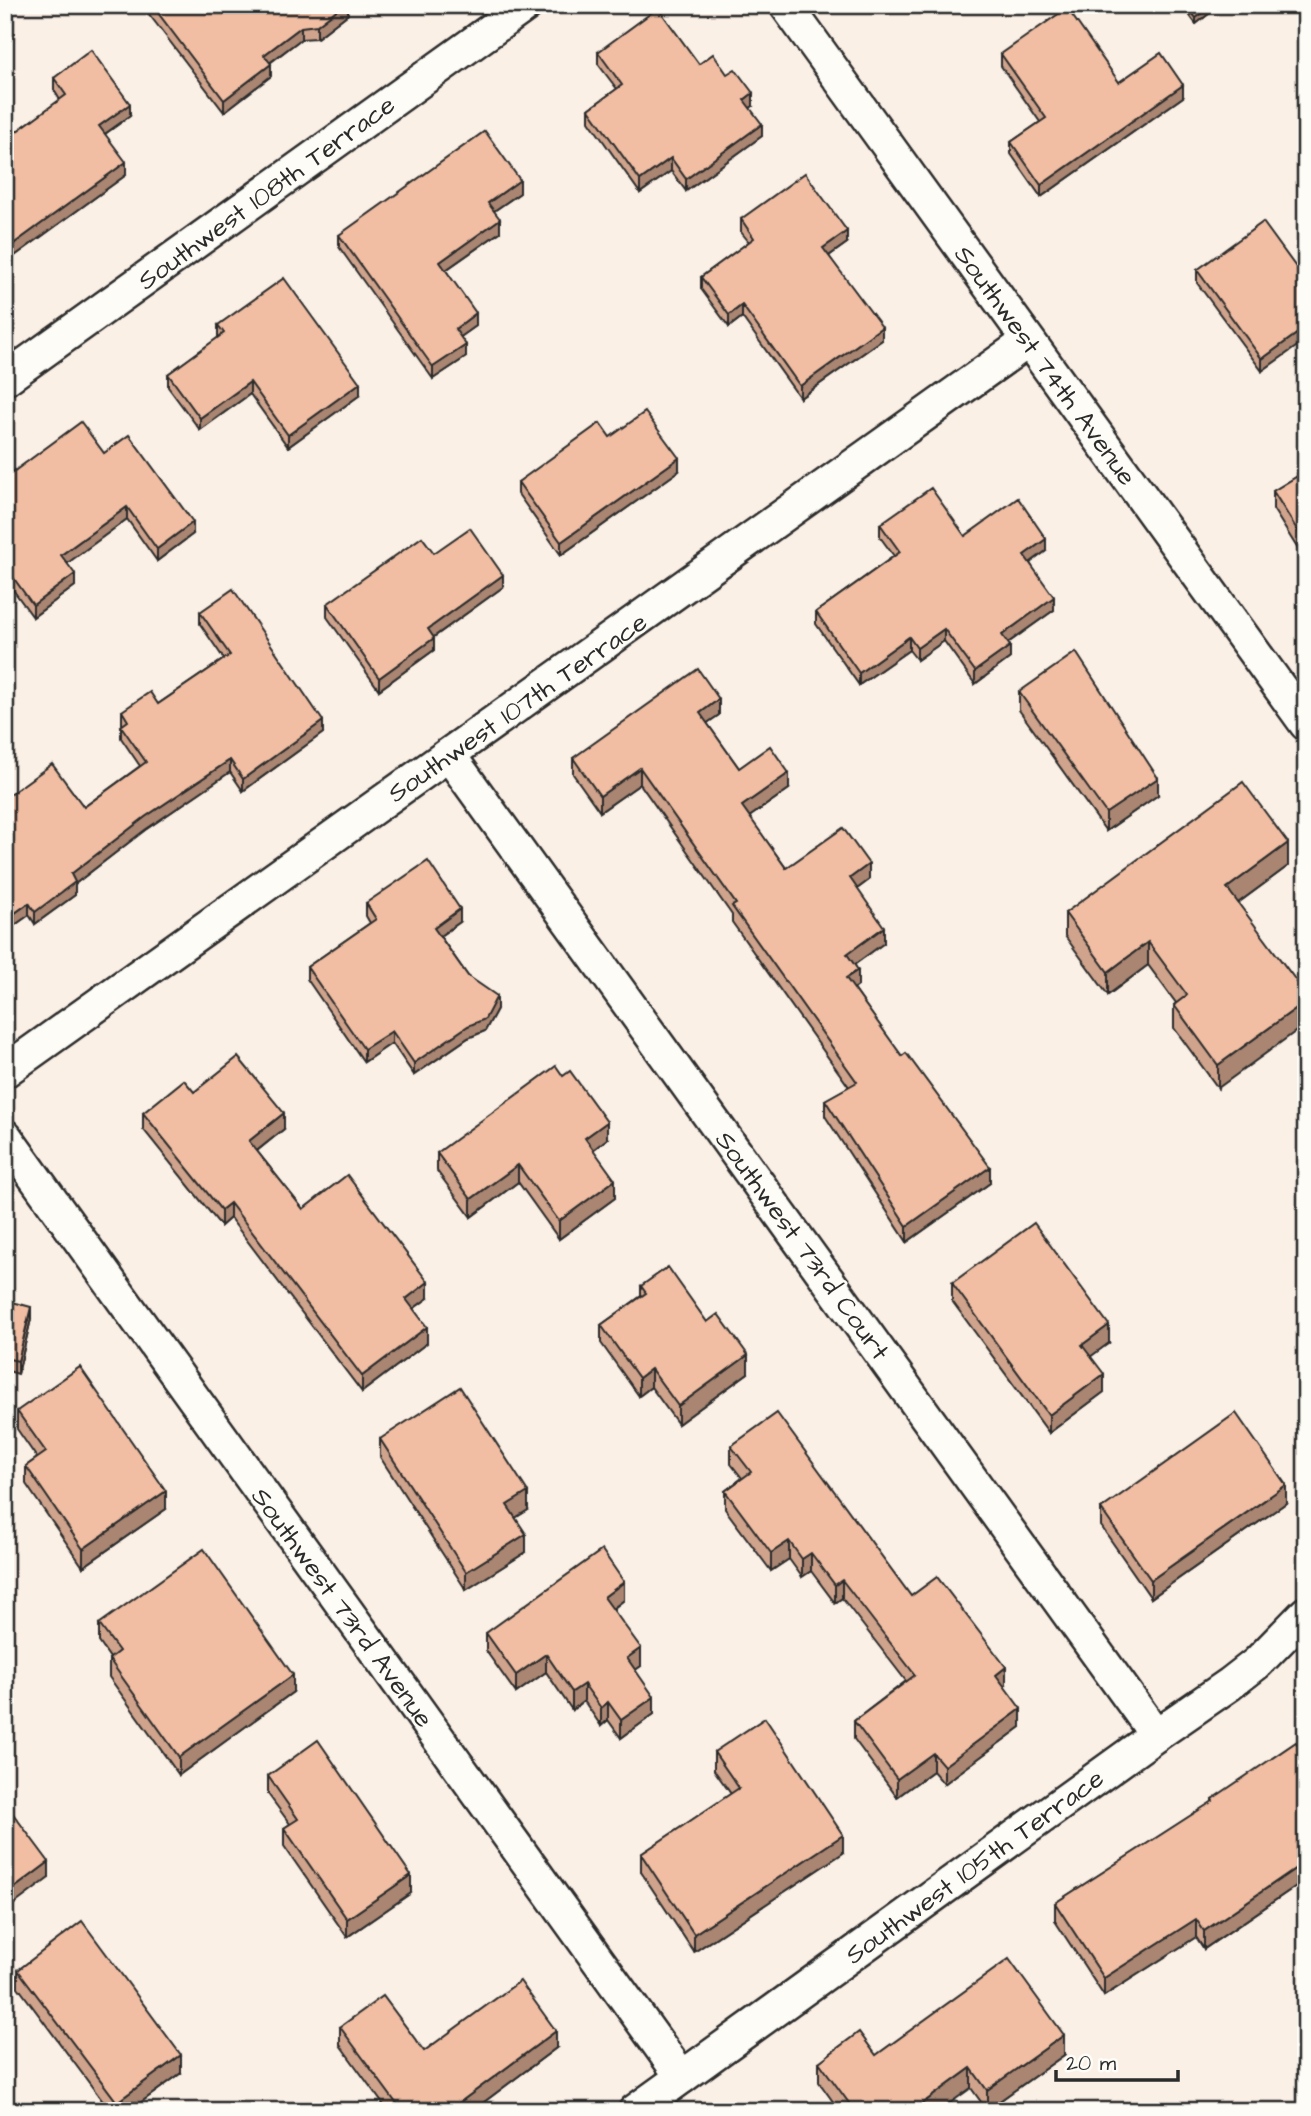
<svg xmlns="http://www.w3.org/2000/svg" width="1311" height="2116" viewBox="0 0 1311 2116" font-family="'Architects Daughter',sans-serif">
  <rect width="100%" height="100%" fill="#fbf0e6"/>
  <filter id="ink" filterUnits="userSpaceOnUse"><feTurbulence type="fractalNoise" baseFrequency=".0143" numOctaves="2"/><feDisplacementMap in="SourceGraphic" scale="14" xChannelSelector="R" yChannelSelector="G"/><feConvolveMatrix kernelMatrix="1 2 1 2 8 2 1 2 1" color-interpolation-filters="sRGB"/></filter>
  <g filter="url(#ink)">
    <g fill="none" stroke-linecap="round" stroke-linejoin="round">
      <defs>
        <g id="street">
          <polyline points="786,5 1306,724"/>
          <polyline points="5,379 526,5"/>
          <polyline points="449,755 1156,1735"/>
          <polyline points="5,1071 1028,341"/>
          <polyline points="5,1136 682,2077"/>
          <polyline points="635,2111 1156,1735 1230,1684 1257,1663 1306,1613"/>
        </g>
      </defs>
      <use href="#street" stroke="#2b2b2b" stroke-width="37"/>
      <use href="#street" stroke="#fdfcf7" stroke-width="32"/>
    </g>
    <g fill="#cfa38c" stroke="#2b2b2b" stroke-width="2">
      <polygon points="145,5 348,5 348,14 317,38 301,39 270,63 271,76 224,112 145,9"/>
      <polygon points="1182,5 1220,5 1196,24"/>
      <polygon points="598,52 699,64 727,74 753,106 750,108 762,136 686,191 671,171 640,193 589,121 589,109 617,89 598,64"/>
      <polygon points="1001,54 1119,82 1183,97 1041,197 1011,154 1011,142 1040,122 1001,66"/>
      <polygon points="54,78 130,116 105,134 126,175 5,263 5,140 60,100 54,90"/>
      <polygon points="520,193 494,211 500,232 446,270 476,326 460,337 466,357 433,379 339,247 339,235"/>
      <polygon points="741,219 847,243 829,256 882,340 800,398 742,317 729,327 701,289 701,277 749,242 741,232"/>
      <polygon points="1197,270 1306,281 1262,371 1197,283"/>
      <polygon points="218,325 360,395 288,447 250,394 200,430 168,387 168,374 218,338"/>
      <polygon points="610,437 679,471 561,555 518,494 518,482"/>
      <polygon points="104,453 193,534 157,561 127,519 67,563 75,586 33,617 5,579 5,478"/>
      <polygon points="1306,471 1306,562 1273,509 1273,491"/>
      <polygon points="880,524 965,536 1046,551 1030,563 1054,610 1008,643 1010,658 975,684 944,641 917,660 909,650 859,685 816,624 816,612 894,556 880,537"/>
      <polygon points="434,553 503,587 434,637 434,650 379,690 327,617 327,604"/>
      <polygon points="200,612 323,733 243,791 230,772 145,830 75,884 75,895 35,924 29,915 5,932 5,798 84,807 140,766 121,738 121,726 123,725 122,724 122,711 158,704 224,659 200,624"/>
      <polygon points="1019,692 1158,795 1106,831 1019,710"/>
      <polygon points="719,715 707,723 739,768 789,789 749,817 786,868 869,880 857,889 884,943 855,964 858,986 854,989 990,1183 907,1242 825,1116 825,1100 849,1087 732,922 732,915 640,784 600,812 573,774 573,758"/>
      <polygon points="1288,866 1238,903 1218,1088 1174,1028 1174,1005 1176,1003 1148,965 1108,995 1065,936 1065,913"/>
      <polygon points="366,903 460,922 440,936 468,976 497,1009 485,1031 468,1038 414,1075 392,1043 364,1062 307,979 307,967 370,923 366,916"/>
      <polygon points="194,1092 284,1129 257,1151 303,1209 428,1298 413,1309 427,1343 362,1392 230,1218 221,1226 143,1129 143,1113"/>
      <polygon points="607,1139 593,1150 615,1198 559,1239 518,1182 471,1217 437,1171 437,1153"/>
      <polygon points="952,1283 1109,1343 1090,1356 1104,1392 1049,1433 952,1301"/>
      <polygon points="641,1286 707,1322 748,1373 678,1424 651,1387 639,1396 601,1343 601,1325 641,1296"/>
      <polygon points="5,1300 31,1319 18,1374 5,1370"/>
      <polygon points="17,1411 166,1509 83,1567 26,1484 26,1466 37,1458 17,1429"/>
      <polygon points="380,1439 528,1510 515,1518 526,1552 466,1590 380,1457"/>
      <polygon points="731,1446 911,1596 1006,1685 1004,1686 1021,1727 944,1784 933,1771 897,1797 854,1739 854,1721 906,1681 842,1598 835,1603 811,1571 802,1577 789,1559 771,1571 725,1509 725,1491 742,1478 731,1464"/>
      <polygon points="1286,1503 1151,1598 1101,1526 1101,1509"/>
      <polygon points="624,1600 613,1609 641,1666 635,1670 654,1714 621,1738 608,1720 601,1726 584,1701 572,1710 546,1672 516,1693 486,1651 486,1633"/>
      <polygon points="99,1624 293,1692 179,1775 109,1677 109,1659 110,1658 99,1642"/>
      <polygon points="714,1752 843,1853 694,1952 641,1872 641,1854 731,1794 714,1770"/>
      <polygon points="1306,1757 1306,1894 1299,1884 1204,1949 1196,1937 1104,1996 1055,1921 1055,1903 1212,1802 1212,1799"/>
      <polygon points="268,1776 411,1893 347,1937 284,1846 284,1828 290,1824 268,1794"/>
      <polygon points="18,1970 181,2073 129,2111 110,2111 18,1987"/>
      <polygon points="340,2027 424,2051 556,2048 472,2111 388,2111 340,2045"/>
      <polygon points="876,2055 1064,2055 987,2110 971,2088 839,2110 819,2082 819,2062"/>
    </g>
    <g fill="#a98572" stroke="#2b2b2b" stroke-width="2">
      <polygon points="343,5 348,5 348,14 317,38 317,25"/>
      <polygon points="1212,5 1220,5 1196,24 1196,18"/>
      <polygon points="301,27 301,39 264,67 264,55"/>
      <polygon points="271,64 271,76 224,112 224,100"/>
      <polygon points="1183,85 1183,97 1041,197 1041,185"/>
      <polygon points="753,93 753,106 744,112 744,100"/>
      <polygon points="130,104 130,116 99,138 99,126"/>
      <polygon points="762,124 762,136 686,191 686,179"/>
      <polygon points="671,158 671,171 640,193 640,180"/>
      <polygon points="126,162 126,175 5,263 5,250"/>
      <polygon points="520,180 520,193 488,215 488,203"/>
      <polygon points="500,219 500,232 440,274 440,262"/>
      <polygon points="847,231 847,243 823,260 823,248"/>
      <polygon points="742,305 742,317 729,327 729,315"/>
      <polygon points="476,313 476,326 455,341 455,329"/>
      <polygon points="882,327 882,340 800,398 800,386"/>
      <polygon points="1306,327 1306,340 1262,371 1262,359"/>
      <polygon points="466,345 466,357 433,379 433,367"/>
      <polygon points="250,382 250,394 200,430 200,418"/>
      <polygon points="360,383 360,395 288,447 288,435"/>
      <polygon points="679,458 679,471 561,555 561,542"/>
      <polygon points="127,507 127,519 61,568 61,555"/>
      <polygon points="193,522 193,534 157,561 157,549"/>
      <polygon points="1046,539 1046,551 1024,567 1024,555"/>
      <polygon points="75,574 75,586 33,617 33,605"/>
      <polygon points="503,575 503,587 428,641 428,629"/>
      <polygon points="1054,597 1054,610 1002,647 1002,635"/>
      <polygon points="944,629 944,641 917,660 917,648"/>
      <polygon points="909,637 909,650 859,685 859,673"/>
      <polygon points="434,638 434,650 379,690 379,678"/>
      <polygon points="1010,646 1010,658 975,684 975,671"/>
      <polygon points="719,699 719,715 700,728 700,713"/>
      <polygon points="323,721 323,733 243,791 243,779"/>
      <polygon points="230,760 230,772 145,830 75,884 75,895 35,924 35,912 71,874 145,817"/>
      <polygon points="640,768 640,784 600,812 600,796"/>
      <polygon points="789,773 789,789 742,822 742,806"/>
      <polygon points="1158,778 1158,795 1106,831 1106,813"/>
      <polygon points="1288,843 1288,866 1227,911 1227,888"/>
      <polygon points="869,864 869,880 850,894 850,878"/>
      <polygon points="29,903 29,915 5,932 5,920"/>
      <polygon points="460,909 460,922 434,940 434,928"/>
      <polygon points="884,927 884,943 847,970 847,954"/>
      <polygon points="1148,942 1148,965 1108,995 1108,972"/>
      <polygon points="858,970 858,986 846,994 846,978"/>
      <polygon points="497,996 497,1009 485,1031 468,1038 414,1075 414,1063"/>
      <polygon points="1306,1001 1306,1024 1218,1088 1218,1065"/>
      <polygon points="392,1031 392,1043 364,1062 364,1049"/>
      <polygon points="284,1113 284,1129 249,1157 249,1141"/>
      <polygon points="607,1122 607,1139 585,1156 585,1138"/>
      <polygon points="518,1165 518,1182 471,1217 471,1199"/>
      <polygon points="990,1167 990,1183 907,1242 907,1226"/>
      <polygon points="615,1180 615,1198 559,1239 559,1221"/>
      <polygon points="230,1203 230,1218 221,1226 221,1210"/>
      <polygon points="428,1282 428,1298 406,1314 406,1299"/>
      <polygon points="31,1307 31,1319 18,1374 18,1361"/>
      <polygon points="1109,1325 1109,1343 1082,1363 1082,1345"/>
      <polygon points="427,1327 427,1343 362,1392 362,1376"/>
      <polygon points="748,1355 748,1373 678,1424 678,1406"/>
      <polygon points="651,1369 651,1387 639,1396 639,1378"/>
      <polygon points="1104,1374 1104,1392 1049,1433 1049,1415"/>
      <polygon points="1286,1485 1286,1503 1151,1598 1151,1580"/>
      <polygon points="166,1491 166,1509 83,1567 83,1549"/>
      <polygon points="528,1492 528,1510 507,1523 507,1505"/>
      <polygon points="526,1534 526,1552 466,1590 466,1572"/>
      <polygon points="789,1541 789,1559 771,1571 771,1553"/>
      <polygon points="811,1553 811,1571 802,1577 802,1559"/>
      <polygon points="842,1580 842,1598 835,1603 835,1585"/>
      <polygon points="624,1582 624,1600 604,1615 604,1597"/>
      <polygon points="641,1648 641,1666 627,1676 627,1658"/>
      <polygon points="546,1654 546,1672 516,1693 516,1675"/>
      <polygon points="1006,1667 1006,1685 996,1693 996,1675"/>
      <polygon points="293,1675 293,1692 179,1775 179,1757"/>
      <polygon points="584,1684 584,1701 572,1710 572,1692"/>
      <polygon points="654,1697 654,1714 621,1738 621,1720"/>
      <polygon points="608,1702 608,1720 601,1726 601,1708"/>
      <polygon points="1021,1709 1021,1727 944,1784 944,1766"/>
      <polygon points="933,1753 933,1771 897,1797 897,1779"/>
      <polygon points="843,1835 843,1853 694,1952 694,1934"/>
      <polygon points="49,1862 49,1878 5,1911 5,1895"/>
      <polygon points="1299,1866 1299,1884 1204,1949 1204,1931"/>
      <polygon points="411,1875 411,1893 347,1937 347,1919"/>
      <polygon points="1196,1919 1196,1937 1104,1996 1104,1978"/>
      <polygon points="556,2031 556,2048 472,2111 448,2111"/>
      <polygon points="1064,2035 1064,2055 987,2110 987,2090"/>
      <polygon points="181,2055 181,2073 129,2111 117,2111 117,2102"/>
      <polygon points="971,2068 971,2088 939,2111 916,2111 916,2108"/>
    </g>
    <g fill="#f1bea3" stroke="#2b2b2b" stroke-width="2">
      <polygon points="152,5 343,5 317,25 301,27 264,55 271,64 224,100"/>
      <polygon points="1186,5 1212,5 1196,18"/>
      <polygon points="658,8 699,64 713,54 727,74 735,69 753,93 744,100 762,124 686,179 671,158 640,180 589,109 622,85 598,52"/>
      <polygon points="1067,8 1119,82 1161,53 1183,85 1041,185 1011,142 1046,118 1001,54"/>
      <polygon points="91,50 130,104 99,126 126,162 5,250 5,140 66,95 54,78"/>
      <polygon points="485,131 520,180 488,203 500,219 440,262 476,313 455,329 466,345 433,367 339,235"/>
      <polygon points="805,173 847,231 823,248 882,327 800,386 742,305 729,315 701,277 754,238 741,219"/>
      <polygon points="1263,222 1306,281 1306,327 1262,359 1197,270"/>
      <polygon points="284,278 360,383 288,435 250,382 200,418 168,374 224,333 218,325"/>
      <polygon points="645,412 679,458 561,542 518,482 600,423 610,437"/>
      <polygon points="81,422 104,453 129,435 193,522 157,549 127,507 61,555 75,574 33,605 5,566 5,478"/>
      <polygon points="1306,471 1306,544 1273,491"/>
      <polygon points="931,488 965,536 1018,498 1046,539 1024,555 1054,597 1002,635 1010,646 975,671 944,629 917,648 909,637 859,673 816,612 900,552 880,524"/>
      <polygon points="470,528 503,575 428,629 434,638 379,678 327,604 422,537 434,553"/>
      <polygon points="233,589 323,721 243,779 230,760 145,817 71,874 75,882 35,912 29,903 5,920 5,798 52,764 84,807 146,762 121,726 128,721 122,711 150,692 158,704 230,655 200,612"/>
      <polygon points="1076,652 1158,778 1106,813 1019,692"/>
      <polygon points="698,669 719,699 700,713 739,768 770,746 789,773 742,806 786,868 843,828 869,864 850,878 884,927 847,954 858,970 846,978 902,1056 906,1053 990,1167 907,1226 825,1100 857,1082 732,906 736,904 640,768 600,796 573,758"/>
      <polygon points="1243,782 1288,843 1227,888 1306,994 1306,1001 1218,1065 1174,1005 1187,995 1148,942 1108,972 1065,913"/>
      <polygon points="428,861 460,909 434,928 468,976 497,996 485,1019 468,1026 414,1063 392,1031 364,1049 307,967 376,919 366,903"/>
      <polygon points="238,1057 284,1113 249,1141 303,1209 347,1175 428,1282 406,1299 427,1327 362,1376 230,1203 221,1210 143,1113 184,1080 194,1092"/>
      <polygon points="556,1066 563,1076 570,1071 607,1122 585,1138 615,1180 559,1221 518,1165 471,1199 437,1153"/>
      <polygon points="1034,1223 1109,1325 1082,1345 1104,1374 1049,1415 952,1283"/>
      <polygon points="668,1267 707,1322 718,1314 748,1355 678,1406 651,1369 639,1378 601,1325 646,1293 641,1286"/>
      <polygon points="5,1300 31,1307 18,1361 5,1358"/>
      <polygon points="80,1367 166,1491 83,1549 26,1466 46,1452 17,1411"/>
      <polygon points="460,1387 528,1492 507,1505 526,1534 466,1572 380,1439"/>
      <polygon points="777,1413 911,1596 937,1577 1006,1667 996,1675 1021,1709 944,1766 933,1753 897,1779 854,1721 915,1675 842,1580 835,1585 811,1553 802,1559 789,1541 771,1553 725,1491 751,1472 731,1446"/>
      <polygon points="1236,1413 1286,1485 1151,1580 1101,1509"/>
      <polygon points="204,1549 293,1675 179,1757 109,1659 119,1651 99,1624"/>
      <polygon points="602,1550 624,1582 604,1597 641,1648 627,1658 654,1697 621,1720 608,1702 601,1708 584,1684 572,1692 546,1654 516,1675 486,1633"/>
      <polygon points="765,1718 843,1835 694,1934 641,1854 739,1788 714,1752"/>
      <polygon points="318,1740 411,1875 347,1919 284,1828 298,1819 268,1776"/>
      <polygon points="1296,1742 1306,1757 1306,1876 1299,1866 1204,1931 1196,1919 1104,1978 1055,1903 1213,1801 1212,1799"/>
      <polygon points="5,1803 49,1862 5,1895"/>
      <polygon points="82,1921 181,2055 117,2102 18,1970"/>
      <polygon points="1009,1959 1064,2035 987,2090 971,2068 916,2108 918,2111 839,2111 849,2103 819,2062 859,2032 876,2055"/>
      <polygon points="520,1981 556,2031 448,2111 402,2111 340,2027 383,1996 424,2051"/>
    </g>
  </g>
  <g text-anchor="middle" stroke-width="5" stroke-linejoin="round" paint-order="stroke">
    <g font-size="26" fill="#2b2b2b" stroke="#fdfcf7">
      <text transform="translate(266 192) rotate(-36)" y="9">Southwest 108th Terrace</text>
      <text transform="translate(1046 365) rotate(54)" y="9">Southwest 74th Avenue</text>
      <text transform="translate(517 707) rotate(-35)" y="9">Southwest 107th Terrace</text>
      <text transform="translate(803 1245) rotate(54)" y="9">Southwest 73rd Court</text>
      <text transform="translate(343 1607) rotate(54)" y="9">Southwest 73rd Avenue</text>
      <text transform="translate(974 1866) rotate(-36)" y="9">Southwest 105th Terrace</text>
    </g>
  </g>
  <rect width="1311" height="2116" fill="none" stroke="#fdfcf7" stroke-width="28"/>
  <rect x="14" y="14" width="1283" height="2088" fill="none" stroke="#2b2b2b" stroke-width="2.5" filter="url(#ink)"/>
  <path d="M1056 2070v10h122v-10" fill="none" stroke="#2b2b2b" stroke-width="3.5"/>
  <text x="1066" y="2070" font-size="21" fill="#2b2b2b" stroke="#fdfcf7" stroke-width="5" paint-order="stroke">20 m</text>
</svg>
